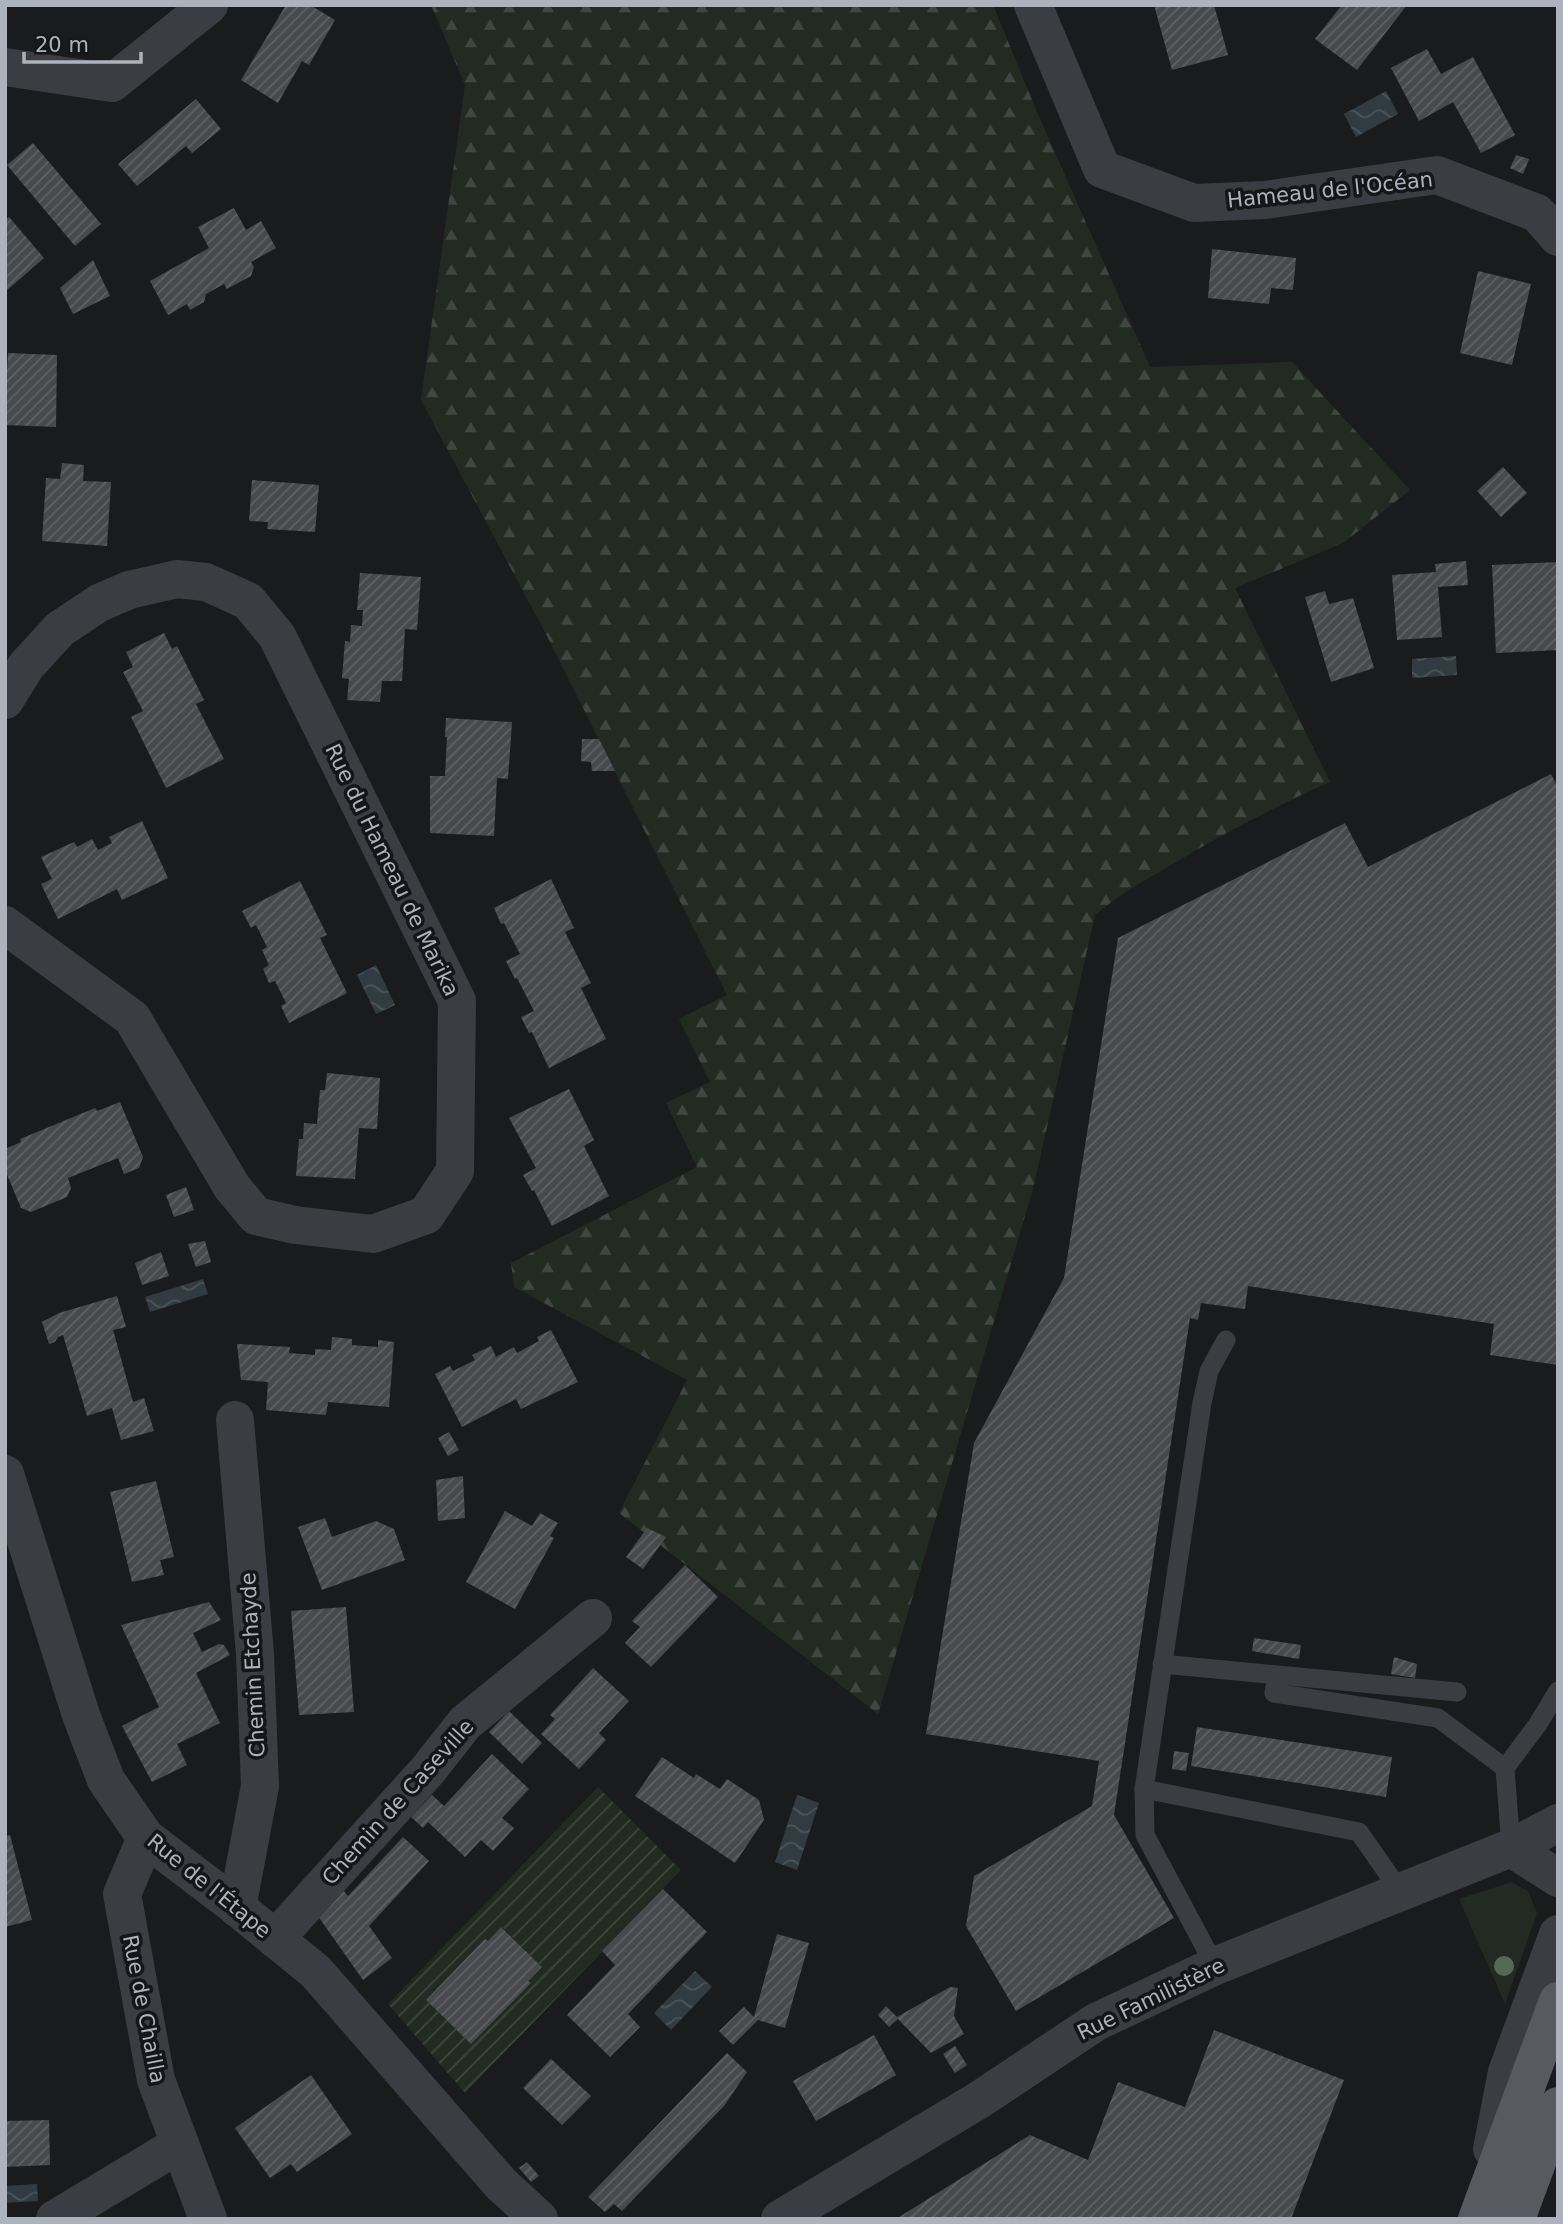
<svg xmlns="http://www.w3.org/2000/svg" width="1563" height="2224" viewBox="0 0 1563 2224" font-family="'DejaVu Sans',sans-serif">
  <defs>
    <pattern id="forest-firs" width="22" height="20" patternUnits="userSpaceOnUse" patternTransform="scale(1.75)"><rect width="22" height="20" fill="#222b22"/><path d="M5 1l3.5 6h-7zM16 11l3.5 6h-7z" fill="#3f4740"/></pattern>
    <pattern id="garden-furrows" width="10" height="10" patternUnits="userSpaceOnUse" patternTransform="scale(1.75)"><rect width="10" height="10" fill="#222b22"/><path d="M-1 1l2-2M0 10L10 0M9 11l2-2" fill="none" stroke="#3f4740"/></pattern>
    <pattern id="water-waves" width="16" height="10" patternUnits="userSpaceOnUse" patternTransform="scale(1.75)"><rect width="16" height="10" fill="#303c41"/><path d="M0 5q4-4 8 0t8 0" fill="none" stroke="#4b565a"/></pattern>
    <pattern id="building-hatch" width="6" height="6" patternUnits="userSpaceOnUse" patternTransform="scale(1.75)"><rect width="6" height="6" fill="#47494d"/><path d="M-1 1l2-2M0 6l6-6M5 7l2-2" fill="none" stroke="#5f6165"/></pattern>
  </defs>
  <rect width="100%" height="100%" fill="#1a1b1d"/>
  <polygon fill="#222b22" points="1512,1882 1528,1891 1537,1913 1505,2004 1459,1899"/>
  <path fill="url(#forest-firs)" d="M431,5h562l44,107 113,255 142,-5 118,128 -67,53 -108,45 95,194c-55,24 -107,52 -159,83 -26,15 -52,30 -76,50l-62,274 -155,525 -259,-201 68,-133 -173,-93 -3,-24 186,-96 -31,-64 44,-21 -31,-63 48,-24 -179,-357 -127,-238 44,-315z"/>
  <path fill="url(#garden-furrows)" fill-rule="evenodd" d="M598,1787l83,83 -216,223 -77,-89zM502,1927l40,40 -14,14 2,3 -59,60 -45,-44 59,-61 3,2z"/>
  <g fill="url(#water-waves)">
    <polygon points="1386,91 1398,114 1356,137 1344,114"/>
    <polygon points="1456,656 1457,675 1412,678 1412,659"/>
    <polygon points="376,965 395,1005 376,1014 357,975"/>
    <polygon points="203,1279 208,1294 150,1312 145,1297"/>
    <polygon points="797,1795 819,1803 797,1870 775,1862"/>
    <polygon points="695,1971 712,1987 671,2030 654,2013"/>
    <polygon points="37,2184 38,2201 5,2203 5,2186"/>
  </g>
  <g fill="url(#building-hatch)">
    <polygon points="286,5 310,5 335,20 309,65 302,61 278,103 241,80"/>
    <polygon points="1154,5 1214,5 1228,55 1172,70"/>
    <polygon points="1342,5 1407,5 1357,70 1315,39"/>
    <polygon points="1427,49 1441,74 1473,57 1515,135 1481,153 1453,102 1419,121 1391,68"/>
    <polygon points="196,99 221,129 192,153 186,146 137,186 118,164"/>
    <polygon points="33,143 101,224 75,246 7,165"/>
    <polygon points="1516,155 1529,159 1523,174 1510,168"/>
    <polygon points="234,208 246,230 261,221 276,248 251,262 254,267 251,276 227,289 224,284 206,294 204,302 190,310 187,304 168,315 150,281 209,248 198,227"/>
    <polygon points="9,217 44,258 5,292 5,220"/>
    <polygon points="1212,249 1296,258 1293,290 1271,288 1269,304 1208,298"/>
    <polygon points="93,260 110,296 73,314 60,288"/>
    <polygon points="1478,271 1531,284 1512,365 1460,353"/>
    <polygon points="8,353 57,355 56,427 5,425 5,372 7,372"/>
    <polygon points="62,463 84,465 83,481 111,482 107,546 42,541 46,478 60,479"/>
    <polygon points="1503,467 1527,493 1501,517 1477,491"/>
    <polygon points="252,480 319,485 315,532 267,529 268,522 249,521"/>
    <polygon points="1466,561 1468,585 1438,587 1442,637 1397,640 1392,575 1436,572 1435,564"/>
    <polygon points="1558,562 1558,650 1496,653 1492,565"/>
    <polygon points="360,573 421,577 417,630 405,629 402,681 382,681 380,702 347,700 349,679 342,678 345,641 350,642 351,625 362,626 363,610 357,610"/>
    <polygon points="1325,591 1329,604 1353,598 1374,668 1331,682 1305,597"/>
    <polygon points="164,633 172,649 177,646 204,700 196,704 224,759 166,788 131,717 143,711 123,672 133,667 126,652"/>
    <polygon points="446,718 512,722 508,779 497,778 494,836 430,833 430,776 445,776 447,737 445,737"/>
    <polygon points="582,739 599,739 615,771 592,771 591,762 581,761"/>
    <polygon points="1551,774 1558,788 1558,1365 1490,1355 1494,1324 1248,1286 1245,1309 1201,1303 1198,1320 1190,1318 1114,1815 1174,1918 1016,2011 966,1926 974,1876 1092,1806 1099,1761 926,1734 974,1443 1064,1278 1118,938 1345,823 1368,867"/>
    <polygon points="142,821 168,878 122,900 117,889 58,919 41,884 52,879 41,857 74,842 77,847 92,839 98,850 112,843 109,837"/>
    <polygon points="551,879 574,928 565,932 591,983 581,988 606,1039 549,1068 532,1032 529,1033 521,1017 534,1011 517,978 515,979 506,961 520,954 504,923 501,924 494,908"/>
    <polygon points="300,881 327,935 320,938 347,993 289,1023 281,1006 286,1003 275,981 269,983 263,969 269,965 262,950 267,947 256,925 251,928 242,911"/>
    <polygon points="327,1073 380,1078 377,1129 359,1128 355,1179 296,1176 299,1139 303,1139 304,1123 317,1124 320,1090 325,1090"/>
    <polygon points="569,1089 594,1140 584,1146 609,1196 552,1226 534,1190 532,1191 523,1175 536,1168 509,1118"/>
    <polygon points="120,1102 143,1157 139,1168 124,1174 118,1158 68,1178 71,1188 67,1197 31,1212 21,1208 5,1170 5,1149 21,1142 20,1139 95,1108 97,1111"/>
    <polygon points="186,1187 194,1210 174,1217 166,1195"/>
    <polygon points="205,1241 211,1262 196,1267 188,1244"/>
    <polygon points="161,1252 169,1276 142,1285 135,1263"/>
    <polygon points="117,1296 126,1327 113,1330 133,1402 144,1398 154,1431 121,1440 112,1408 87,1416 63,1335 58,1337 55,1342 49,1344 42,1322 59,1313"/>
    <polygon points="551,1330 578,1382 521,1409 516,1399 462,1427 435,1374 450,1366 453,1371 475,1360 472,1355 491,1346 496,1357 514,1347 517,1353 539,1341 537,1337"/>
    <polygon points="332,1337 352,1339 352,1345 378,1347 378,1340 394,1342 389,1407 328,1402 326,1415 266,1410 268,1382 241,1380 237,1344 290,1347 289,1353 315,1355 315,1349 331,1350"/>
    <polygon points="449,1432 459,1450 448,1456 438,1438"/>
    <polygon points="463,1476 465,1518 438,1521 436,1480"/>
    <polygon points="156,1481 174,1557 160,1560 164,1575 132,1582 110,1492"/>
    <polygon points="505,1511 532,1526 540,1513 558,1523 550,1536 554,1538 515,1609 466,1582"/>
    <polygon points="325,1518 332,1537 376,1521 394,1529 405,1560 322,1590 298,1527"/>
    <polygon points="647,1528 666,1537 643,1569 626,1557"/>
    <polygon points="685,1565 718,1597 651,1667 625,1643 640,1627 632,1621"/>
    <polygon points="209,1602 221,1620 193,1633 202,1652 219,1644 224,1645 230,1655 196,1673 220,1723 177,1744 187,1765 152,1782 122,1726 159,1707 121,1625"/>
    <polygon points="346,1607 354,1712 299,1715 291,1611"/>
    <polygon points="1254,1638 1301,1645 1299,1659 1252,1651"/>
    <polygon points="1394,1657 1417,1664 1415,1678 1391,1674"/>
    <polygon points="593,1668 629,1701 599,1733 606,1740 579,1769 541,1734 555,1719 550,1715"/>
    <polygon points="509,1711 542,1743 522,1764 489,1732"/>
    <polygon points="1197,1727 1392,1757 1386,1797 1191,1766"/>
    <polygon points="1174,1751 1189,1753 1186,1771 1172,1769"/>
    <polygon points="492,1754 529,1789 502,1818 514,1828 493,1851 481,1840 465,1857 428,1822 423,1828 411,1817 432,1795 444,1806"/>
    <polygon points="662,1757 694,1778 696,1774 720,1789 727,1779 759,1800 764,1820 735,1863 635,1796"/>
    <polygon points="10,1835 32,1920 5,1927 5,1836"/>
    <polygon points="403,1837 429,1861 369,1926 392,1958 363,1980 315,1912 343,1890 348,1896"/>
    <polygon points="663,1889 707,1932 628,2014 640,2027 610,2057 567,2015 615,1965 602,1951"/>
    <polygon points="501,1927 542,1967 528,1981 531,1983 471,2044 426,2000 485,1939 488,1941"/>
    <polygon points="777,1934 809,1943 785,2028 758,2020 733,2045 719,2031 744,2007 754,2017"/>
    <polygon points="950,1987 958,1988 954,2016 964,2034 931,2053 898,2019 889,2027 878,2015 886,2006 897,2017"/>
    <polygon points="1214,2030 1344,2080 1291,2219 896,2219 1030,2135 1088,2160 1118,2082 1185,2107"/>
    <polygon points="874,2035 896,2075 816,2121 793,2081"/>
    <polygon points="955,2046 967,2065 955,2073 943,2054"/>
    <polygon points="727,2053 747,2072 724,2106 622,2211 614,2204 605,2212 588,2197"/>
    <polygon points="551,2059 591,2096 562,2125 523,2088"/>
    <polygon points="311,2075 352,2134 297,2172 291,2164 270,2178 235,2128"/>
    <polygon points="49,2120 50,2165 5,2167 5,2121"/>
    <polygon points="527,2162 539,2176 531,2182 519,2168"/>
  </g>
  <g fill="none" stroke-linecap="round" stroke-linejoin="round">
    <g stroke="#3b3d42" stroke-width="19">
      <polyline points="1162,1664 1457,1692"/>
      <polyline points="1276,1682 1274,1693 1438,1718 1505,1768"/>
      <polyline points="1144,1789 1359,1832 1400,1891"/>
      <polyline points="1511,1848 1505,1768 1538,1724 1558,1691"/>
      <polyline points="1215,1966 1145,1835 1144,1789 1202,1403 1209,1371 1226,1340"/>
    </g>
    <g stroke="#3b3d42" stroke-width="38">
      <polyline points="1033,5 1102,169 1194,203 1265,200 1437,175 1537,213 1558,237"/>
      <polyline points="5,67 112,83 209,5"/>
      <polyline points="5,700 26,666 60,629 99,603 129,590 177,579 206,582 248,601 277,636 457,1001 455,1171 426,1215 373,1234 295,1225 256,1216 232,1187 132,1018 5,925"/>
      <polyline points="235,1420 255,1654 260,1786 237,1908"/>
      <polyline points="146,1838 122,1894 156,2080 208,2219"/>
      <polyline points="1511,1848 1558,1878"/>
      <polyline points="275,1939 428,1770 465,1723 593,1618"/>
      <polyline points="1492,2149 1507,2072 1558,1934"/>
      <polyline points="55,2219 180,2144"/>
      <polyline points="780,2219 979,2100 1096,2022 1215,1966 1511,1848 1558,1823"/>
    </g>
    <polyline stroke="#3b3d42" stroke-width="38" points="5,1474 81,1715 106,1780 146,1838 233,1904 316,1972 501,2184 539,2219"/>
    <g stroke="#575a61" stroke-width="38">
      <polyline points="1477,2219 1558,2001"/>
      <polyline points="1516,2219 1558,2106"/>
    </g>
  </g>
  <circle fill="#556856" cx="1504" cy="1966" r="10"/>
  <g text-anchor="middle" stroke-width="7" stroke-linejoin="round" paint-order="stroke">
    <g font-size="21" fill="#adb3bc" stroke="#151618">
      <text transform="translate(1330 190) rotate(-6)" y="7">Hameau de l'Océan</text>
      <text transform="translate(392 870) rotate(64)" y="7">Rue du Hameau de Marika</text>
      <text transform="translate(253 1665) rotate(-93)" y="7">Chemin Etchayde</text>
      <text transform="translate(398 1802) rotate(-48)" y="7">Chemin de Caseville</text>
      <text transform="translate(209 1886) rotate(39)" y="7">Rue de l'Étape</text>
      <text transform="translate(1151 1999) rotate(-26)" y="7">Rue Familistère</text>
      <text transform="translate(144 2009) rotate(79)" y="7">Rue de Chailla</text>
    </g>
  </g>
  <rect width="1563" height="2224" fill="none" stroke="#adb3bc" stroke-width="14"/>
  <path d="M24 52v10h117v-10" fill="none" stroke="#adb3bc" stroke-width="3.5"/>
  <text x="35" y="52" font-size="21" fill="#adb3bc" stroke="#151618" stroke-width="5" paint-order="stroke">20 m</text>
</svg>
